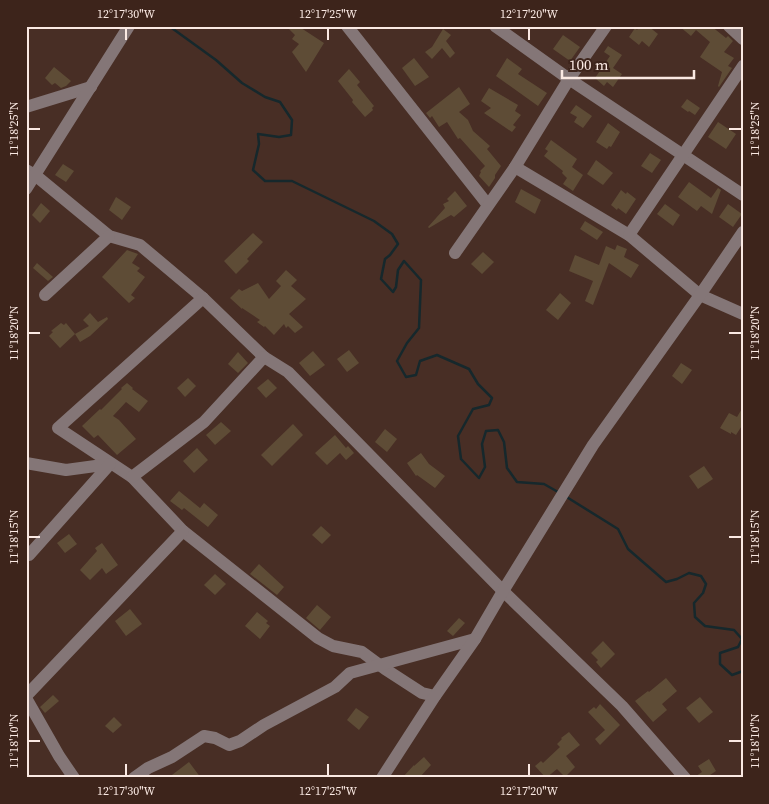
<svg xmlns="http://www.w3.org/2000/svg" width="769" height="804" viewBox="0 0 769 804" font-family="'Source Serif 4',serif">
  <rect width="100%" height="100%" fill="#482e25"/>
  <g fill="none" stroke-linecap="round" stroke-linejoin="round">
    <g stroke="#16282c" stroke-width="2.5">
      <polyline points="169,26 216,60 242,83 265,97 280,102 292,120 291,135 279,137 258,134 259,144 253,170 265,181 292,181 374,221 392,234 398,244 390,255 385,259 381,279 393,292 396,287 398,270 404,261 421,280 419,328 407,343 397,361 406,377 416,375 420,361 437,355 469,369 478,384 492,398 489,405 473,409 458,436 461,459 479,478 485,467 482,444 486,431 498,430 504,442 507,468 517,482 544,484 558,492"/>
      <polyline points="565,496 618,529 628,549 666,582 677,579 689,573 701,576 706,584 703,593 694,603 695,617 705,626 734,630 742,639 738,647 720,653 720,664 732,675 743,671"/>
    </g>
  </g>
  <g fill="#5e4c36">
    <polygon points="286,26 298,26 324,43 306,72 292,52 299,44 292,39 295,35"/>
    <polygon points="640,26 648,26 658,34 649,47 642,41 639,45 629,37 635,28 637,30"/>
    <polygon points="679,26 711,26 726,38 728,36 733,41 724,52 734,58 728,66 732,68 719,87 718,86 722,72 700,57 710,42 696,30 691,36"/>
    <polygon points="443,29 451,35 446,41 455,53 450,58 442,48 432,59 425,52 432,47"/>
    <polygon points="563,35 580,47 570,61 553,49"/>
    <polygon points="608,46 622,55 613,68 622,74 613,87 607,82 604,86 595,78 610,56 604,52"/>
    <polygon points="414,58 429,77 415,86 402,68"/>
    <polygon points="507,58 522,69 518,74 547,93 538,106 496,76"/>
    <polygon points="54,67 71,81 66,86 61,88 55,83 52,85 45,78"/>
    <polygon points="349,69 360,82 357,85 374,106 372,108 373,110 365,117 352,102 353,100 338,81"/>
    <polygon points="459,87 470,104 459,112 468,120 473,131 490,146 487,149 501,166 495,175 495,178 489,187 479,176 481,172 480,171 485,166 460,138 458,139 447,122 439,127 432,116 430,118 426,113"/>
    <polygon points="489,88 518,105 515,111 521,115 513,125 516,127 512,132 484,113 491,108 481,101"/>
    <polygon points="687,99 700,108 695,115 689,111 688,112 681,107"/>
    <polygon points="576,105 592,116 583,128 574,122 577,117 570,113"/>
    <polygon points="718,122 736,134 726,149 708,137"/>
    <polygon points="608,123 620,132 611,147 609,146 607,149 596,142"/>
    <polygon points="551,140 577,159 572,167 583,175 573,191 563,184 567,178 562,173 563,171 544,156 548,151 545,149"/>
    <polygon points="650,153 661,160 652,173 641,166"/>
    <polygon points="596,160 613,173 603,185 587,174"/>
    <polygon points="63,164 74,171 66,182 55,175"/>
    <polygon points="689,182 711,198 718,188 721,190 712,214 701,206 697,211 678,197"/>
    <polygon points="521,189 541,200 535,214 515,202"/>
    <polygon points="621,190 626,194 627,192 636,199 626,214 618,208 617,210 611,205"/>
    <polygon points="455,191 467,206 454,217 451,215 429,228 428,227 445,208 443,204 449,201 447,199"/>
    <polygon points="116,197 131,207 122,220 109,210"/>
    <polygon points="41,203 50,211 40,223 32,215"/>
    <polygon points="665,204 680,215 673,226 657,214"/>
    <polygon points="728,204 742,214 733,227 719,217"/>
    <polygon points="585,221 603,232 597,240 580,229"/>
    <polygon points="253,233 263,242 247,259 249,261 236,274 224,261"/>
    <polygon points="617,245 627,249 624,257 639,265 631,278 609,263 593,305 585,301 593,281 569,271 575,255 599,265 606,246 615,250"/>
    <polygon points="127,250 138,254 132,263 140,268 137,271 145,277 131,295 135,298 129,303 102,277"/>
    <polygon points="483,252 494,262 482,274 471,264"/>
    <polygon points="37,263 53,277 48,281 33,268"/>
    <polygon points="286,270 297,280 291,286 306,299 289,314 303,327 295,333 288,326 286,328 284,324 274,335 265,326 264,327 257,322 260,320 242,308 242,309 230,298 239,289 242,291 258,283 269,299 281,286 276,281"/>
    <polygon points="560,293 571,303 558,320 546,310"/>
    <polygon points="90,313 98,322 107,317 108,319 90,336 80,342 75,334 60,348 49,336 53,332 51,331 61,323 64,325 66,323 75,334 89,326 83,320"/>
    <polygon points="349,350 359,363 347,372 337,359"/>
    <polygon points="313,351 325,365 310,376 299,363"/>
    <polygon points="238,352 248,363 238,373 228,364"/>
    <polygon points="681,363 692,370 682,384 672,376"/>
    <polygon points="188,378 196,386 185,397 177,388"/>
    <polygon points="268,379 277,388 266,398 257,388"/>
    <polygon points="127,383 133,388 132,389 148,401 139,412 126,402 113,416 119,420 136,439 117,455 98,435 94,438 82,426 100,409 101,410 122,389 121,388"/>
    <polygon points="743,407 743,424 736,435 731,432 731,434 720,428 729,413 737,417"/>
    <polygon points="221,422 231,431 215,445 206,435"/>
    <polygon points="293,424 303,435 272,466 261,455"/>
    <polygon points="385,429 397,439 387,452 375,442"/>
    <polygon points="335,435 346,448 348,446 354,453 346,460 340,453 327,465 315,453"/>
    <polygon points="197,448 208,460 194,473 183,461"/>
    <polygon points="421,453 429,464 445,476 435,488 417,475 416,476 407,463"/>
    <polygon points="704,466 713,479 698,489 689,476"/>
    <polygon points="179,491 200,508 204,503 218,515 208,527 184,508 182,510 170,501"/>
    <polygon points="321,526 331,535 322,544 312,535"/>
    <polygon points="69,534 77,544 65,553 57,543"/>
    <polygon points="102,543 118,565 106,574 102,568 90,580 80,570 97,551 95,548"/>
    <polygon points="259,564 284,587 277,595 250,574"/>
    <polygon points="215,574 226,584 215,595 204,585"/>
    <polygon points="317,605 331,617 320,630 306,618"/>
    <polygon points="130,609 142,624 126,636 115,621"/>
    <polygon points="257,612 268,621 266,623 270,626 260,639 245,626"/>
    <polygon points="459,618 465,623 453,636 447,631"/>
    <polygon points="603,641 615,654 601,668 596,662 598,660 591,653"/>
    <polygon points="666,678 677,691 662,704 667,710 653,722 635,701 648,691 649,692"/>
    <polygon points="53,695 59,701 45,713 40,707"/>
    <polygon points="700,697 713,712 699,723 686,708"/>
    <polygon points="600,704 620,725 600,745 595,739 605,730 588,712 594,707 596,709"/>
    <polygon points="356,708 369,717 359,730 347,720"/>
    <polygon points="114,717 122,725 113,733 105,726"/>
    <polygon points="569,732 580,745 566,756 575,767 565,777 557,769 546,778 535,766 541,761 543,763 560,747 557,744 562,739 561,738"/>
    <polygon points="424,757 431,765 419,778 402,778 414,765 414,766"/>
    <polygon points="709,759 716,771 710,775 711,778 693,778 702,772 698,766"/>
    <polygon points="189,762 201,778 168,778"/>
  </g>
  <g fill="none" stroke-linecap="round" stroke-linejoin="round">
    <g stroke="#847677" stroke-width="12">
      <polyline points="347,26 488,205"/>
      <polyline points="495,26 569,79 743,195"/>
      <polyline points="729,26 743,39"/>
      <polyline points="26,107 91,87"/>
      <polyline points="515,167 629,235 700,295 743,314"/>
      <polyline points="26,170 35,175 109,236 140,245 203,298 264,357 288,372 503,591 622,706 685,778"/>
      <polyline points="26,189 129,26"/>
      <polyline points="629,235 743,66"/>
      <polyline points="455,253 515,167 569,79 606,26"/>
      <polyline points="45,295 109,236"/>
      <polyline points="203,298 58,428 132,477 183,531 318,638 333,646 362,652 385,669 422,693 435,696"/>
      <polyline points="26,463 66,470 110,464"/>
      <polyline points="132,477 204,422 264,357"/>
      <polyline points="29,555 110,464"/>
      <polyline points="26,696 183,531"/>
      <polyline points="26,698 59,756 74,778"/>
      <polyline points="134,778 148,768 172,757 204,736 215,738 229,745 240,741 264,725 335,687 350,673 475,639"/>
      <polyline points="382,778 435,696 475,639 503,591 593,445 700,295 743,232"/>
    </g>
  </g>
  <path fill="none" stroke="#fae9e3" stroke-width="2" d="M126,28v12M328,28v12M529,28v12M28,129h12M729,129h13M28,333h12M729,333h13M28,537h12M729,537h13M28,741h12M729,741h13M126,764v12M328,764v12M529,764v12"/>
  <rect width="769" height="804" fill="none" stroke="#3d241b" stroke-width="55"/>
  <path d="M562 70v8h132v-8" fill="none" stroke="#fae9e3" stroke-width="2.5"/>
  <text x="569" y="70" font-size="15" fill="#fae9e3" stroke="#3d241b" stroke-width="4" paint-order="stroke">100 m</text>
  <rect x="28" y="28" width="714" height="748" fill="none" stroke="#fae9e3" stroke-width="2"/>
  <g font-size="12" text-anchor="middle" fill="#fae9e3">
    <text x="126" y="18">12°17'30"W</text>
    <text x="328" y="18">12°17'25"W</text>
    <text x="529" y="18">12°17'20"W</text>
    <text transform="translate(14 129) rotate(-90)" y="4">11°18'25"N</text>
    <text transform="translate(755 129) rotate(-90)" y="4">11°18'25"N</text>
    <text transform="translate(14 333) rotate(-90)" y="4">11°18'20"N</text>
    <text transform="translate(755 333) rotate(-90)" y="4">11°18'20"N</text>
    <text transform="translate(14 537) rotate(-90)" y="4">11°18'15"N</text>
    <text transform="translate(755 537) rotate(-90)" y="4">11°18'15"N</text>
    <text transform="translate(14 741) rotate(-90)" y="4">11°18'10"N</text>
    <text transform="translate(755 741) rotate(-90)" y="4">11°18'10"N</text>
    <text x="126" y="795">12°17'30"W</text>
    <text x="328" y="795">12°17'25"W</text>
    <text x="529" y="795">12°17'20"W</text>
  </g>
</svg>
